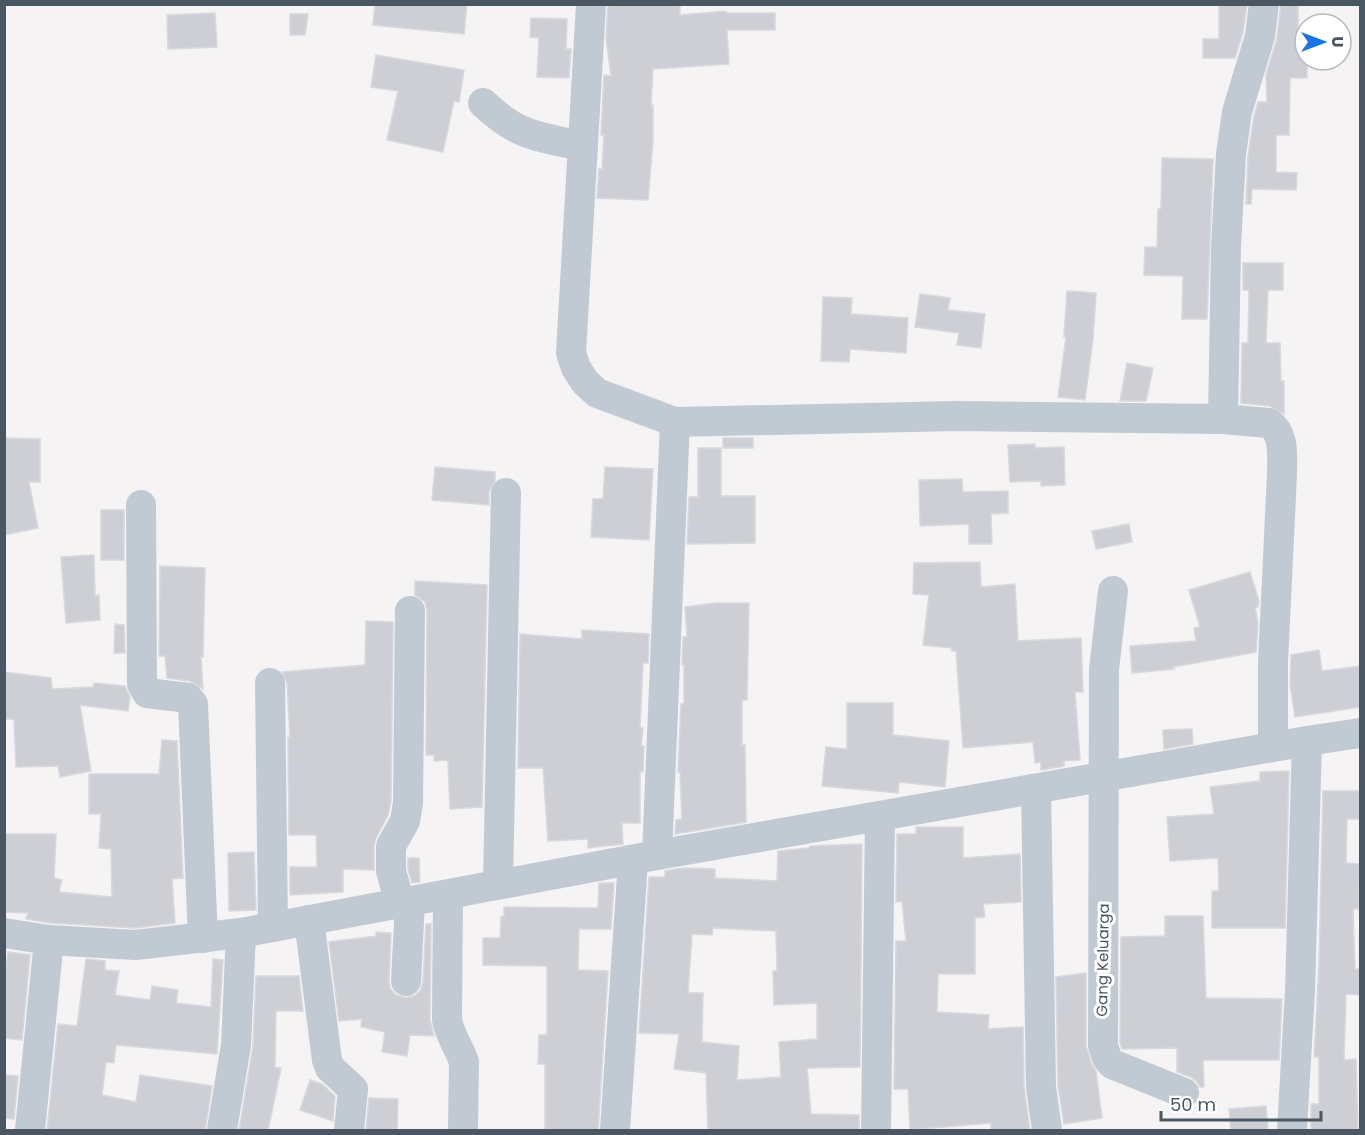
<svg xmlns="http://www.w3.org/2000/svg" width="1365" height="1135" viewBox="0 0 1365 1135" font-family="Poppins,sans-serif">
  <rect width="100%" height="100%" fill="#f5f3f3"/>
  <g fill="#cdcfd5" stroke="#d7d9de" stroke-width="1.5" fill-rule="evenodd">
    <polygon points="375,4 467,4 464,34 373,25"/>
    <polygon points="608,4 680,4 680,15 726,11 726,13 775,13 775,30 727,30 729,64 653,69 651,105 653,105 653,141 648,200 597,198 599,169 602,169 604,135 601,135 604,75 611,76 606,38"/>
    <polygon points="1219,4 1247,4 1243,32 1235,58 1203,58 1203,39 1219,39"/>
    <polygon points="1281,4 1298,4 1298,32 1305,32 1305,60 1307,60 1307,78 1290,78 1289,135 1276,135 1276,172 1297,173 1296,190 1252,189 1251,204 1246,204 1248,156 1254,116 1258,102 1267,102 1266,75 1277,38"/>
    <polygon points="215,13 217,47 168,49 167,15"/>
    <polygon points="290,14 308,14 305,35 290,35"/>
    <polygon points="531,18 567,19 566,49 571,49 569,78 537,77 539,38 530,37"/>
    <polygon points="376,55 464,70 459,102 454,101 443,152 387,140 398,91 371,87"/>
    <polygon points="1162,158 1213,159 1207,319 1182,319 1183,276 1144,275 1145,247 1157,247 1158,209 1161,209"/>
    <polygon points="1243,263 1283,263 1283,290 1268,290 1266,343 1280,343 1281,381 1284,381 1284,414 1270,406 1241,403 1242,343 1248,343 1249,290 1243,290"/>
    <polygon points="1067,291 1096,293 1093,339 1085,400 1058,397 1066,337 1064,337"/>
    <polygon points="920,294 950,298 948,310 985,314 981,348 957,345 959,333 915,327"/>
    <polygon points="823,297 852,298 851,314 908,318 906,353 850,349 849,362 821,361"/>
    <polygon points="1127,363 1153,368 1146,401 1120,401"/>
    <polygon points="4,438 40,439 40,482 29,482 38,528 4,535"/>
    <rect x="723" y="438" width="30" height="10"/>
    <polygon points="1035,444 1035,448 1064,447 1065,485 1041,486 1041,481 1010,482 1008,445"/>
    <polygon points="698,448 721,448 721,496 755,496 755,543 687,544 689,497 698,497"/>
    <polygon points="435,467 495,472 495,481 489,492 489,505 432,500"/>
    <polygon points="605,467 653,469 649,540 591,537 593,499 603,499"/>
    <polygon points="962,479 963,492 1008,491 1008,513 991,514 992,544 969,544 969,524 920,526 919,480"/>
    <rect x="101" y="510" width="23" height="50"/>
    <polygon points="1129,524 1132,542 1096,549 1092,531"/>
    <polygon points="94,555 95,596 99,595 100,620 66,623 61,557"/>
    <polygon points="980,562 981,587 1015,584 1018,641 1081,638 1083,692 1075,692 1080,760 1064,761 1064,766 1041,770 1041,762 1035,763 1033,742 963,748 956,651 952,651 952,648 923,645 929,595 913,594 914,563"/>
    <polygon points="160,566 205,568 203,657 201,657 203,689 190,681 167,678 165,656 159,656"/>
    <polygon points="1250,572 1259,601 1258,607 1255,608 1258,622 1256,652 1173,667 1174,669 1132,673 1130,646 1196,641 1194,628 1200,627 1189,590"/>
    <polygon points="415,581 487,585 482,807 450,809 448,760 434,761 434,755 426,755 427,611 425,602 415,595"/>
    <polygon points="716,603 749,603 747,700 742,700 742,745 745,745 746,822 675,834 676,820 682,819 680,772 678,772 681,704 684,704 684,665 682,665 683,637 687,637 685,607"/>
    <polygon points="366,621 393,622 391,801 388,815 376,838 374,845 374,870 343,869 343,892 290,895 290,867 317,867 316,835 289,835 288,737 290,737 287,683 282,672 365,665"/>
    <polygon points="115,624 124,625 125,653 114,653"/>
    <polygon points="582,630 649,634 648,663 643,663 640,728 643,728 641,746 644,746 643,772 640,772 640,823 622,823 623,844 588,848 588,839 548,841 543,768 518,768 520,634 582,639"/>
    <polygon points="1319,650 1322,671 1360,666 1360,707 1295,717 1290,684 1291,655"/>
    <polygon points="4,672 51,678 52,689 93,687 94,683 125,686 130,697 128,711 80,705 91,771 60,777 58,766 16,767 14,719 4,719"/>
    <polygon points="847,703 893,703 893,735 949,741 945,787 899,782 898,793 822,786 826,747 847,749"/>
    <polygon points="1192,729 1193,744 1164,749 1163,730"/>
    <polygon points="162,740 177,741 183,878 172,879 175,923 135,928 51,923 26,919 28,913 4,912 4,834 56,834 54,878 62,880 59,892 112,897 111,849 99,848 101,814 89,814 89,774 159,774"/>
    <polygon points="1289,771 1285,928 1212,928 1212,891 1219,891 1218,858 1170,861 1167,817 1214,814 1210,787 1260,781 1260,772"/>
    <polygon points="1323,791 1360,791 1360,819 1347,819 1346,863 1360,864 1358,909 1353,909 1355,969 1360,969 1360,995 1346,994 1344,1060 1356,1059 1358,1131 1311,1131 1311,1104 1319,1104 1319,1057 1314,1057 1319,964"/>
    <polygon points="916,827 963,827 963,858 1020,854 1021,902 983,904 985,917 975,918 975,974 938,974 937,1012 989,1015 988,1029 1023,1027 1024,1087 1030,1131 991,1131 991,1123 910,1130 908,1089 894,1089 896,941 906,941 902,901 896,902 897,834 916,834"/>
    <path d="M862,844l-2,223 -53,1 4,46 48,1v16h-151l-2,-58 -32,-4 5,-35 -40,-1 10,-156h16v-6l18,-3 32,1v9l62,3 1,-30 31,-3 1,-2zM713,928l63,3 1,40h-4l1,34 43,-2v36l-38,3 2,35 -44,3 2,-34 -37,-4 1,-49h-15l4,-59 20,1z"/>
    <polygon points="254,852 256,910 229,911 228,853"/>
    <polygon points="408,858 419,858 420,882 412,883 408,869"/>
    <polygon points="599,883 614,883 611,929 579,929 578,970 608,971 598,1131 545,1131 545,1064 538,1064 539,1035 547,1035 547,966 483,965 483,938 500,938 501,916 504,916 504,907 598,908"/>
    <polygon points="1165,916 1203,916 1206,998 1282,999 1279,1060 1203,1060 1204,1087 1200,1087 1197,1082 1191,1077 1177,1072 1177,1048 1122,1049 1120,1043 1121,937 1165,936"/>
    <polygon points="426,924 431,924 430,1020 434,1036 410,1035 407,1056 382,1052 385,1032 361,1027 362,1019 339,1021 329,942 376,936 376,932 391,933 389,980 390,988 396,995 406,998 414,996 420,991 423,982"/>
    <polygon points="8,952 30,955 22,1040 4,1038 4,981"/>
    <polygon points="86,959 105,961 105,970 119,971 115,995 150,1000 152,986 178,990 176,1003 211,1007 213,959 223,960 217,1054 116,1045 114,1063 106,1062 102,1095 136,1102 140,1075 212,1086 205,1131 47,1131 58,1024 77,1026"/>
    <polygon points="1086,973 1086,1046 1091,1063 1096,1071 1102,1118 1064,1124 1058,1086 1056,977"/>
    <polygon points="256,976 299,976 303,1011 276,1011 275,1067 281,1068 268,1131 239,1131 253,1046"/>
    <polygon points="4,1075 18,1076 14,1119 4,1118"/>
    <polygon points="310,1080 322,1084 335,1096 333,1121 300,1110"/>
    <polygon points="369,1098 398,1099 397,1131 366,1131"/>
    <polygon points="1266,1106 1268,1131 1231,1131 1229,1109"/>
  </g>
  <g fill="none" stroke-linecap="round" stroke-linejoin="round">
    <g stroke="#c1cad2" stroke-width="30">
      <polyline points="591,4 571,353 576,368 585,382 597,393 675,422 657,855"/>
      <path d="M483,103c35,33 54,34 100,43"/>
      <polyline points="1223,419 1226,247 1231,154 1237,112 1260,36 1264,4"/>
      <path d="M675,422l283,-6 265,3 46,4c16,11 13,33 13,51l-9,189v84"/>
      <polyline points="141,505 142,684 147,693 188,698 193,704 203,938"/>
      <polyline points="1113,591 1104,669 1103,1046 1107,1058 1112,1064 1184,1093"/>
      <polyline points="270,683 273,927"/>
      <polyline points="1036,789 1041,1087 1047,1130"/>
      <polyline points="498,884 506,493"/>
      <path d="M448,895l-1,125c3,16 12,27 17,42l-1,68"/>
      <polyline points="400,903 391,871 391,846 405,821 408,803 410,611"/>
      <polyline points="309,920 327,1060 330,1068 353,1089 349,1130"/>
      <polyline points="4,933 49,940 135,945 241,933 657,855 1307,741 1360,733"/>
      <polyline points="406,981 410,902"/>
      <polyline points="30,1130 49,940"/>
      <polyline points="222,1130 236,1045 241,933"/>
      <polyline points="615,1130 633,860"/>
      <polyline points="876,1130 880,817"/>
      <polyline points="1292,1130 1300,991 1307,741"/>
    </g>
  </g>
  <g text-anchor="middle" stroke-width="6" stroke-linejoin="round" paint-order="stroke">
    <g font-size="15" fill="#4a5661" stroke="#fff">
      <text transform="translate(1103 960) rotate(-89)" y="5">Gang Keluarga</text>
    </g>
  </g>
  <rect width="1365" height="1135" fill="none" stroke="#4a5661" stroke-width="12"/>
  <g transform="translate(1323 42) rotate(90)"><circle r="28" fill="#ffffff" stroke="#b7bbc0" stroke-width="1.5"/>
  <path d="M0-4.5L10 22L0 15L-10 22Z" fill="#1a73e8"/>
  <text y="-9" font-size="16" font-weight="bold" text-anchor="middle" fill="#4a5661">U</text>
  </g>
  <path d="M1161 1111v9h160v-9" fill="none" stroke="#4a5661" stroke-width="3"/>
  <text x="1170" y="1111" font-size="18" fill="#4a5661" stroke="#ffffff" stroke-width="4.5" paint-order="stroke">50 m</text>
</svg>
